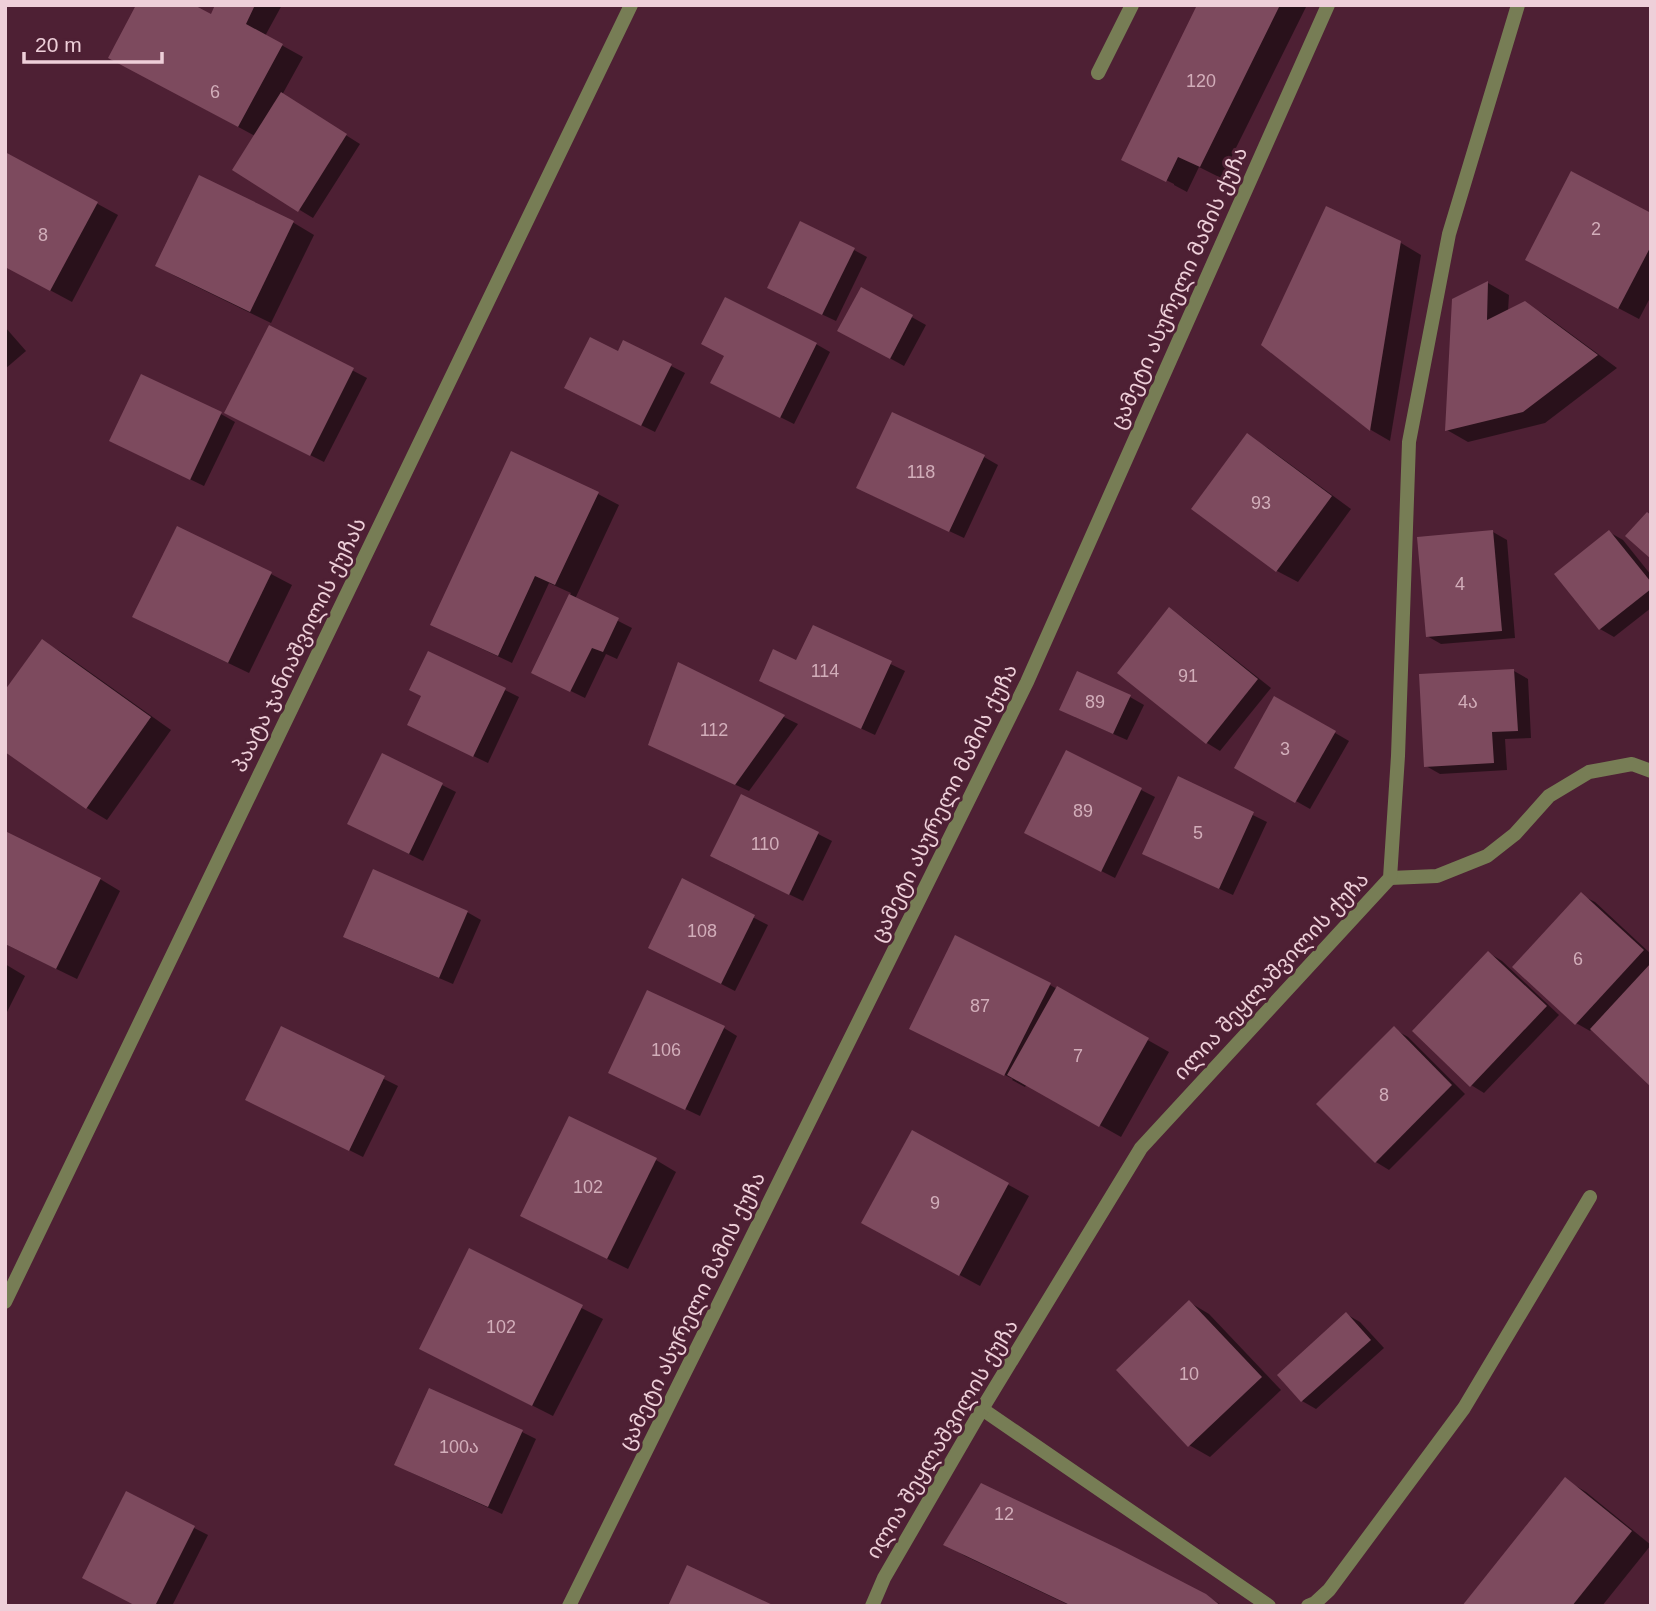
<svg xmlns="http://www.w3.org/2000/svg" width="1656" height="1611" viewBox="0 0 1656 1611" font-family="Arial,'Noto Sans Georgian',sans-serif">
  <rect width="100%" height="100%" fill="#4e2034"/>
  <g fill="#0007">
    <polygon points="217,5 282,5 265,36 303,57 282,95 360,144 313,218 234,170 255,136 131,69 211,17"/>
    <polygon points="1199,5 1307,5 1221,178 1199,167 1187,192 1174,185 1174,184 1142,168"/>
    <polygon points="6,154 118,215 72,302 5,266"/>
    <polygon points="200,178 294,223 314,235 271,323 177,277 157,266"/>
    <polygon points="1651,215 1651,296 1639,319 1548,271"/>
    <polygon points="1401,243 1421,255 1390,441 1371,430 1263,345"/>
    <polygon points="854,250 867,257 836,321 783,296"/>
    <polygon points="1488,283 1509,295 1508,311 1524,303 1545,315 1617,368 1545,423 1468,442 1447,430 1454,300"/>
    <polygon points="861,289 926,325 904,366 853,338"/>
    <polygon points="5,327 26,351 5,369"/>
    <polygon points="270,327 367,378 324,462 240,420"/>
    <polygon points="816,344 830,352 794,424 726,390 726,355"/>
    <polygon points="619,354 671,366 685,373 655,432 580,395"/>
    <polygon points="221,414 235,422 204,486 125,448"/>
    <polygon points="1247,436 1268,448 1351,509 1298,582 1277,571 1193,509"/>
    <polygon points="512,454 598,494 619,505 575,599 632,628 617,659 606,654 585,698 534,673 571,593 549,583 512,663 446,632"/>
    <polygon points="984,457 998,465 964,538 872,495"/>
    <polygon points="1493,532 1507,540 1515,638 1441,644 1427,636"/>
    <polygon points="1609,532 1623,540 1651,575 1651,608 1614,637 1600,629 1556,574"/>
    <polygon points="271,574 292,585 249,673 155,628 135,616"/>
    <polygon points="1170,610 1183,618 1271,688 1220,751 1207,743"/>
    <polygon points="814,627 905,671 875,735 774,688 761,681 797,663"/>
    <polygon points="42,641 63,653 171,730 107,820 87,808"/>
    <polygon points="429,653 519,697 488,763 423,732 423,696"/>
    <polygon points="679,665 798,724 749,791 664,752"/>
    <polygon points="1514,671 1528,679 1531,738 1505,739 1507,770 1440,774 1426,766"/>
    <polygon points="1130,697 1144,705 1127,740 1075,717"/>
    <polygon points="1275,698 1349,741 1310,809 1236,767"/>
    <polygon points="1066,752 1155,797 1115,878 1040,840"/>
    <polygon points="382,755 456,792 423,861 363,831"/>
    <polygon points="1179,779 1267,822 1233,895 1158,861"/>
    <polygon points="742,796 832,841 803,901 726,864"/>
    <polygon points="5,834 100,879 120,891 77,979 5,944"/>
    <polygon points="683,881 768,925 735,991 664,955"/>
    <polygon points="1581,895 1595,902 1651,954 1651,1084 1592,1029 1590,1031 1576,1023"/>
    <polygon points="467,912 481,920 453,984 359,944 346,936"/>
    <polygon points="1489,953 1502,961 1559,1015 1484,1093 1471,1085"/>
    <polygon points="5,964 25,976 5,1016"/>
    <polygon points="1050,985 1169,1052 1121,1137 1027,1084 1025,1087 1012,1080 1013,1079 930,1038 930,1039 911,1028"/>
    <polygon points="282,1028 398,1086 363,1157 259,1105"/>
    <polygon points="724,1028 737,1036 700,1116 610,1073"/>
    <polygon points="1394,1029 1408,1037 1465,1094 1389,1170 1376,1162"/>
    <polygon points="912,1133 1029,1196 980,1286 884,1234"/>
    <polygon points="656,1160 676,1172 628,1269 543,1227"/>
    <polygon points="470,1251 603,1319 553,1416 442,1360"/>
    <polygon points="1189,1302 1209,1314 1281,1390 1210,1457 1189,1445"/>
    <polygon points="1346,1314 1360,1322 1384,1348 1316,1409 1302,1401"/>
    <polygon points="430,1390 522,1432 536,1439 502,1514 410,1472"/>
    <polygon points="1566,1480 1586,1492 1651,1545 1602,1606 1464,1606"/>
    <polygon points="127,1494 208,1535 172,1606 138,1606"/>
    <polygon points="945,1544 1205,1595 1223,1606 1071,1606 965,1556"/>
  </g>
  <g fill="#7d4a5e">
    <polygon points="136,5 194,5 211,14 215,5 255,5 246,24 283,44 238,127 108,58"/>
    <polygon points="1197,5 1280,5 1200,167 1178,157 1166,182 1121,160"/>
    <polygon points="281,92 347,134 298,212 232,170"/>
    <polygon points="5,152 98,202 50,291 5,267"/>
    <polygon points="1571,171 1651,213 1651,246 1618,309 1525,260"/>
    <polygon points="199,175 294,221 250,312 155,266"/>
    <polygon points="1326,206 1401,241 1370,431 1261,345"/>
    <polygon points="800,221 855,248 822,315 767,288"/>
    <polygon points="1488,281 1487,320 1525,301 1598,355 1523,412 1445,431 1452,299"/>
    <polygon points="861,287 913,315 890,359 837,331"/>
    <polygon points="725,297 817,343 780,418 710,383 724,356 701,344"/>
    <polygon points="269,325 354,368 310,456 224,413"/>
    <polygon points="590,337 618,351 623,340 672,364 641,426 564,388"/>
    <polygon points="141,374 222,412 190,480 109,441"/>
    <polygon points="892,412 985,455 949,532 856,488"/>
    <polygon points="1247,433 1332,496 1276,572 1191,509"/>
    <polygon points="511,451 599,492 555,585 535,576 498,656 430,625"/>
    <polygon points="1647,512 1651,515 1651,559 1625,536"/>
    <polygon points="177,526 272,572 228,663 132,617"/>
    <polygon points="1493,530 1502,631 1426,637 1417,537"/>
    <polygon points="1609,530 1651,582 1651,589 1599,630 1554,574"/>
    <polygon points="569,594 619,618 603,652 592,648 570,692 531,673"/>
    <polygon points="1169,607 1258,679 1206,744 1117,673"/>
    <polygon points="813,625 892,661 861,729 759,681 773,649 796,660"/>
    <polygon points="42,639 151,717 86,809 5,752 5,690"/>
    <polygon points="428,651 506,688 473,757 407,725 421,696 409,690"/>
    <polygon points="678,662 785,715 735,785 648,745"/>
    <polygon points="1514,669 1518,731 1492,732 1494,763 1424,767 1419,674"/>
    <polygon points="1077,671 1131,695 1113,734 1059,710"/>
    <polygon points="1274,696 1336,731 1295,803 1234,768"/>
    <polygon points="1066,750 1142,788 1101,872 1024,833"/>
    <polygon points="382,753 443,783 409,854 347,824"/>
    <polygon points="1178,776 1254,812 1219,889 1142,854"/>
    <polygon points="741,794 819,832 789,895 710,856"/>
    <polygon points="5,831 101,878 56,969 5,944"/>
    <polygon points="373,869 468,911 439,978 343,937"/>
    <polygon points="682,878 755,915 721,984 648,948"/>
    <polygon points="1581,892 1644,950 1575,1025 1512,967"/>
    <polygon points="955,935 1051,983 1004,1076 909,1029"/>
    <polygon points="1488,951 1547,1006 1470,1087 1412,1031"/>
    <polygon points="1651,963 1651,1087 1590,1029"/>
    <polygon points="1057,986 1149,1038 1099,1127 1007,1075"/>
    <polygon points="647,990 725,1026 685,1110 608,1073"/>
    <polygon points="281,1026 385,1076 349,1151 245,1100"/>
    <polygon points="1394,1026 1452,1085 1375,1163 1316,1104"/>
    <polygon points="569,1116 657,1158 607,1259 520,1216"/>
    <polygon points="912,1130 1009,1183 959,1276 861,1223"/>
    <polygon points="469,1248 583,1305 532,1406 419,1349"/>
    <polygon points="1189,1300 1262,1377 1188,1447 1116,1370"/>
    <polygon points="1346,1312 1371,1340 1301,1402 1277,1375"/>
    <polygon points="429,1388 523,1430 488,1507 394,1465"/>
    <polygon points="1565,1477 1632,1531 1572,1606 1462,1606"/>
    <polygon points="981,1483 1117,1548 1206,1594 1221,1606 1072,1606 943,1545"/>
    <polygon points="126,1491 195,1526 155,1606 136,1606 82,1578"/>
    <polygon points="687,1565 775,1606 668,1606"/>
  </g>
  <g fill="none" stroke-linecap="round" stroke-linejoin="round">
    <g stroke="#777d55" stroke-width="14">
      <polyline points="1098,73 1132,5"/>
      <polyline points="982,1409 1269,1606"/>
      <polyline points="1308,1606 1315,1603 1329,1590 1464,1408 1590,1197"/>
    </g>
    <g stroke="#777d55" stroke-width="14">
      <polyline points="1390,878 1437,876 1487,856 1515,834 1549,796 1589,772 1632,764 1651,771"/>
      <polyline points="5,1302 631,5"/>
      <polyline points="872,1606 884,1578 982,1409 1141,1148 1390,878 1398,756 1409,442 1449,234 1518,5"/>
    </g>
    <polyline stroke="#777d55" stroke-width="14" points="569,1606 1027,682 1328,5"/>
  </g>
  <g text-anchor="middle" stroke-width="6" stroke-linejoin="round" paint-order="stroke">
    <g font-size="18" fill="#d2aeba">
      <text x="1201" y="87">120</text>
      <text x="215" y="98">6</text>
      <text x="1596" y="235">2</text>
      <text x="43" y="241">8</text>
      <text x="921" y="478">118</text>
      <text x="1261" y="509">93</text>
      <text x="1460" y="590">4</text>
      <text x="825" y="677">114</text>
      <text x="1188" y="682">91</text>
      <text x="1095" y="708">89</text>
      <text x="1468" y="708">4ა</text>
      <text x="714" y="736">112</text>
      <text x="1285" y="755">3</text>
      <text x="1083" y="817">89</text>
      <text x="1198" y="839">5</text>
      <text x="765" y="850">110</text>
      <text x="702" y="937">108</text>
      <text x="1578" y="965">6</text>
      <text x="980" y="1012">87</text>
      <text x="666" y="1056">106</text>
      <text x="1078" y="1062">7</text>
      <text x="1384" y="1101">8</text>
      <text x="588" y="1193">102</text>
      <text x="935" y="1209">9</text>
      <text x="501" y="1333">102</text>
      <text x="1189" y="1380">10</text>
      <text x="459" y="1453">100ა</text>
      <text x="1004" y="1520">12</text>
    </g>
    <g font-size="21" fill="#eecfd9" stroke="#4e2034">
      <text transform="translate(1179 288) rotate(-66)" y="7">ცამეტი ასურელი მამის ქუჩა</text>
      <text transform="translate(299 645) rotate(-64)" y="7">პაატა ჯანიაშვილის ქუჩას</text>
      <text transform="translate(944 803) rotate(-64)" y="7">ცამეტი ასურელი მამის ქუჩა</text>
      <text transform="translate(1271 976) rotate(-47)" y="7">ილია შეყლაშვილის ქუჩა</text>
      <text transform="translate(692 1311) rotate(-64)" y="7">ცამეტი ასურელი მამის ქუჩა</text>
      <text transform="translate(942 1439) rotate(-59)" y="7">ილია შეყლაშვილის ქუჩა</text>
    </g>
  </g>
  <rect width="1656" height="1611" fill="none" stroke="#eecfd9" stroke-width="14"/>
  <path d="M24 52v10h138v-10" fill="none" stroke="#eecfd9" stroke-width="3.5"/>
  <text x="35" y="52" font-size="21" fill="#eecfd9" stroke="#4e2034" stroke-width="5" paint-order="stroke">20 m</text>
</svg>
